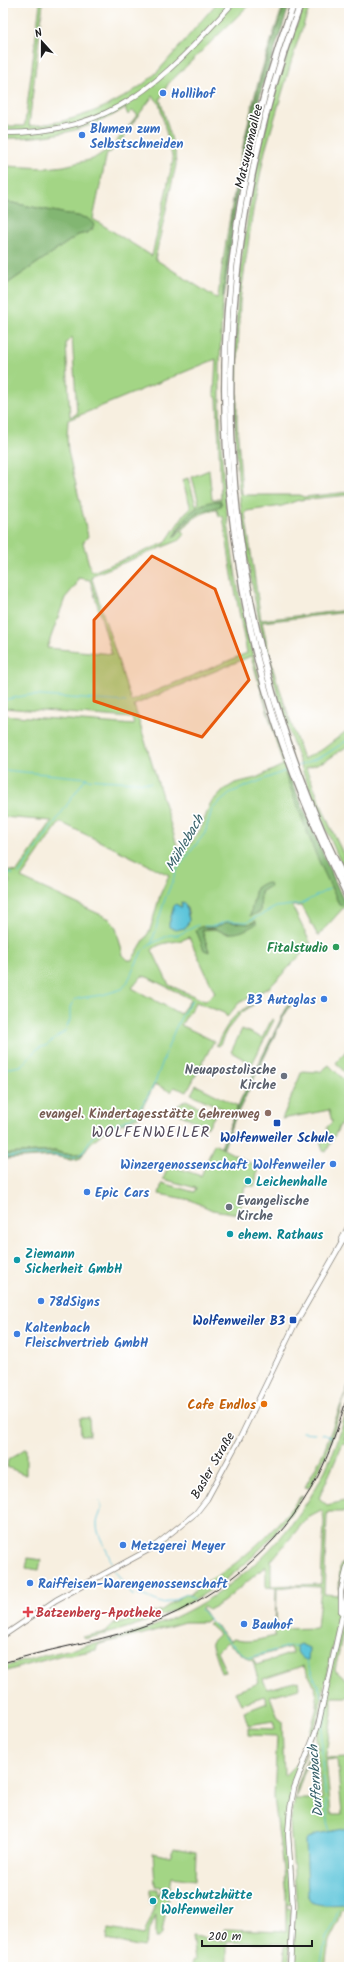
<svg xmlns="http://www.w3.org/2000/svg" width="352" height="1970" viewBox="0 0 352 1970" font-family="Kalam,sans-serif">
  <rect width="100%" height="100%" fill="#fff"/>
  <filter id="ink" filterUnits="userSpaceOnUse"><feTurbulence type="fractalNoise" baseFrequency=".025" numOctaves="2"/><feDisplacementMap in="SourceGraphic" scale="8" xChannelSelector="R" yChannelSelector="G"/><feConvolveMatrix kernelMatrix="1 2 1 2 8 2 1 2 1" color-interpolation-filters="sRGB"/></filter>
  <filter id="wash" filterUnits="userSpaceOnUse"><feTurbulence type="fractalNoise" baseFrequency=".012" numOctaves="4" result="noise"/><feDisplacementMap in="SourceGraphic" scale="16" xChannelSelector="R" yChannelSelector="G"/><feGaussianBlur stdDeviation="0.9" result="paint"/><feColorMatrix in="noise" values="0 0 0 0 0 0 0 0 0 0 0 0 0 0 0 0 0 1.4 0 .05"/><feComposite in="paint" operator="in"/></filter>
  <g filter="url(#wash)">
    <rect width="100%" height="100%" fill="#f7efe0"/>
    <g fill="#a3d585" stroke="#607850" fill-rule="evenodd">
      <path d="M40,3h3l-14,123c45,-3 98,-23 130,-56 20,-22 38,-45 58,-67h34l-83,81 -8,15 15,52 1,14 -21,94 61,39 2,-1c8,-58 17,-117 30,-174 9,-41 22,-81 36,-120h2c-67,175 -82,389 -50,574 12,66 31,130 51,194l-2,2 45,112 9,19 6,2 -27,30 -16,-30h-10l19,38 -41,43 -31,16 -12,14 -3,-4 -28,-11 -1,1 -14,22 33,16 -27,51 -13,-5 -3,5 -16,-8 -15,28v4c-22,10 -45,16 -57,38h-18l-10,-3 -52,3v-258l7,-15 -7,-3v-8l14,2 35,-51 -49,-4v-102l131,10 -2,-7 -129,-10v-415l4,-9 71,-49 9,-2 6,-4 -6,-11 -84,-17v-29l2,-6 41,2 18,-2 29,-7 20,-13 24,-31 -1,-2 -4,-2 -4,4 -3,-7c-35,23 -80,31 -122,30v-12h21l1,-3zM153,96l6,7 14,57 -21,96 -59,-37 14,-66 4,-1 20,-23v-4zM72,337l5,77 -7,3 -4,-74zM216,359l-2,35 3,5 4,100h-9l-3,-29 -17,7 7,26 -3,2 -8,-27 -6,2 9,28 -6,5 -20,30 -70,28h-4l-8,-28 5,-7 -20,-85 -1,-14 1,-17zM216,501h5v5c-28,4 -30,13 -47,32 12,-19 17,-34 42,-37zM217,510l2,6h4l9,59 15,78 -116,48 -39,-122 1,-4 87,-35 5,-6 -3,-3c10,-13 19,-19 35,-21zM78,578l12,2 22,74 -65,-6 18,-50 11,-13zM251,656l32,109 -27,13 -21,5 -13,8 -12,13 -8,22 -7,12 -15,17 -46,-150zM60,822l109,53 -9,20 -10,35 -18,30h-4l-5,-5 -7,-27 -6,-9 -89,-41zM270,886l-9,6 -1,20 -9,3 5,-27zM181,902c7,2 9,15 7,22h-19l4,-15 5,-4 5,4zM256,921l-28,13 -11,-5 -15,1 7,21 -9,-24h14l14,-5 21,2zM189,937l26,56 -10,8 -36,-16 -17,-35c9,-10 25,-6 37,-13zM142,976l5,1 44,22 -11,15 -48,-26z"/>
      <path d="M297,3h2c-18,45 -31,92 -42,138 -50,210 -33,421 37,624l-2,1c-86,-253 -90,-511 5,-763z"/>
      <path d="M306,3h5l-15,43 -31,105 -12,59 -13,91 -3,80v41l5,72 3,1h54l5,2 45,-5v3l-50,5 -17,6 -35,5 -2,2 16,107 88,-10v2l-87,10 11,47 30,90 20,-10 26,-20v16l-22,15 -21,8 23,56 20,42v15c-25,-55 -49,-111 -66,-169 -53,-173 -64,-362 -27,-539 7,-39 18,-77 30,-114 6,-19 11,-38 20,-56z"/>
      <path d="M256,1003l-15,10 -14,17 -8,16 -3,-1c12,-21 17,-33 40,-42z"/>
      <polygon points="272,1019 274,1020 252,1064 231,1052 242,1029 262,1038"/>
      <polygon points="349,1047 349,1077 336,1063"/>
      <polygon points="329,1065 349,1085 349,1108 326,1152 323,1151 319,1136 328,1134 327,1127 332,1122 329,1110 282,1119 302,1071 320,1072"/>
      <polygon points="196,1085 238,1106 234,1114 191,1094"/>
      <polygon points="186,1100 215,1115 208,1127 179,1114 177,1106"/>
      <polygon points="214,1144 258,1167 255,1186 245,1186 239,1214 212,1210 191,1200 159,1194 162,1183 194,1192 196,1188 163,1179 169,1165 201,1176"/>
      <polygon points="349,1383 326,1455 309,1488 305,1487 323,1453"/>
      <path d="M349,1403v19l-5,17 5,1v4l-6,-1 -24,55 8,7 22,-5v12h-21l-1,3 -3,79 15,1 1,-30 5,-2 4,-14v4l-9,33 -1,29 -19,92 -5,20 -21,58 -6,25 -2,21 5,74 -4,-1v5l4,1 -2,57h-5l1,-23 -58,-2v25l-31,-1 -4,-2v-3h3l-3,-25 32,5v-12l62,2v-37l-12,-97 3,-61 -29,-1v-7l27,1 -2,-8 -25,4 -4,-13 23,-9 -3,-7 -23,8 -6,-12 24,-9 -6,-22 -5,-2 -21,-17 -10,10 9,20 -5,1 -10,-31 8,-8 -11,-10 3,-3 19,20 4,-2c13,5 27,0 41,-3l1,-48 -10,-1v-21l-43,36 -15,8 -4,-3 -2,1 7,11 -4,3h-21l-44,13 -37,8 -5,2 -2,5 -26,5h-8l-59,17v-5c49,-16 101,-22 149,-40 80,-30 147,-93 180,-172 7,-16 12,-35 17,-52zM321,1510l2,2 1,10 -3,62 -50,2v-25l37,-44zM296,1586l25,1 -4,41 -41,1 1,-41zM290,1647l3,6 -37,12 -3,-7zM303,1666c8,12 16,26 14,41l-13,49 -20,20 -2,-55 -4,-3 -8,-22 29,-8 -1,-7 -31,8 -4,-10z"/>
      <polygon points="80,1418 89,1418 90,1435 81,1435"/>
      <polygon points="26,1448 26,1475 7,1467 8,1460"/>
      <path d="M303,1496c-58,85 -120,121 -219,143l-2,-2 24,-5 8,-8 48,-14 17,-12 8,-4 3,1c9,-11 23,-16 35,-24 29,-21 54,-46 75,-74z"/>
      <polygon points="28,1558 41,1560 39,1570 26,1568"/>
      <path d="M349,1591v14l-14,65 14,13v14h-17v17l-6,40v4l23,-1v151l-7,1 -3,12 -10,20 -4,26h-33l3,-57 2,-2 -7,-84 7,-37 14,-37 4,-5 5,5 -4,-12zM317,1753l5,46h-27l12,-35 6,-10zM337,1759l5,55h-11l-5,-54z"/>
      <polygon points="174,1848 196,1852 195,1880 172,1877 162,1933 159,1938 156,1938 156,1915 143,1947 107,1940 108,1929 144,1935 154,1907 154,1904 150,1904 150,1889 157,1889 158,1896 162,1887 155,1886 153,1853 170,1857"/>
    </g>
    <g fill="#82b672" stroke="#4f6947">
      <path d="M286,3h4l-29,88 -22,97 -15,110c-3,-7 1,-23 2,-32 9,-89 29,-180 60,-263z"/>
      <path d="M3,201l84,17 7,6c-2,8 -8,9 -16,11l-71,49 -4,9z"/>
      <path d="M216,501h5v5l-24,7 -12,10 -12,15c10,-19 20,-34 43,-37z"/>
      <polygon points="288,773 346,906 345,906 339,904 316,855 285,774"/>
      <polygon points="269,883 270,886 261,892 260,912 250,916 256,888 262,884"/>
      <path d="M256,921v3c-8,5 -17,10 -27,9 -10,0 -15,-8 -27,-3l7,22 -5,-2 -8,-20 4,-3h14l14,-5 21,2z"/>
      <polygon points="292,997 294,1000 284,1016 231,1127 224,1148 221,1147 241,1099"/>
      <polygon points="55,1151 65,1154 83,1154 80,1159 70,1160 56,1156 3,1159 3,1154"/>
    </g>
    <g fill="#5dc5da" stroke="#3c707b">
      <polygon points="181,902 185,904 189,920 185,928 176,930 169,927 169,924 174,906 176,904 182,908"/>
      <path d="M300,1644l9,4 -1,12c-7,0 -12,-8 -12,-14z"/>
      <polygon points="349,1828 349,1904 323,1905 313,1903 308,1895 306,1841 316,1834"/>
    </g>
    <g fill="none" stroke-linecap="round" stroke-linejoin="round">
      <g stroke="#5dc5da" stroke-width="1">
        <polyline points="3,700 28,695 126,702"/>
        <polyline points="298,766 325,755 349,739"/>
        <polyline points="3,770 87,778"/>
        <polyline points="3,873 13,874"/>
        <polyline points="19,874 85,779 151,783"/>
        <polyline points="204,926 214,926 227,921 247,922 276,907 301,904 329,889"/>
        <polyline points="152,942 165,899 178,868 205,833 212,809 232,792 290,769"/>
        <polyline points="3,1069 21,1066 37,1049 47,1045 65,1031 70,1020 70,1007 74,1000 80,998 102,995 122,989 127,983 142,951 147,946 169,935 178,935 198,925"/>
        <path d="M3,1157l41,-3 30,3 8,-4 10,-16 7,-6 30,-12 6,-4c8,-11 17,-25 22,-38 11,-27 16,-52 35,-77"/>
        <polyline points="302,1432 315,1433"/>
        <polyline points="322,1434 331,1437"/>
        <path d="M100,1502c4,8 -2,13 -3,21 -1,13 11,26 14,39"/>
        <polyline points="115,1571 132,1595 144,1596 164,1604 187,1594 194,1599"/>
        <polyline points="201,1609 224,1637 248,1658 289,1646"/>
        <polyline points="291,1646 296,1646"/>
        <polyline points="306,1660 323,1697"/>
        <polyline points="325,1702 327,1705 322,1736 322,1761 329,1831"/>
        <polyline points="320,1967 326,1938 335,1923 338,1910"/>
      </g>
    </g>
  </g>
  <g filter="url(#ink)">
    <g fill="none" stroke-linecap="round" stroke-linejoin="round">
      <defs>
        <g id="major">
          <path d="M3,133c113,0 159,-52 230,-130"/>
          <polyline points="341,1241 349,1225"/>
          <polyline points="341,1611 341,1591 349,1560"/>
          <polyline points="3,1636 56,1600 152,1548 196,1513 207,1499 240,1438 294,1326 349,1230"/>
          <polyline points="290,1967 293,1907 288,1834 290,1809 294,1788 318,1726 349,1585"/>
        </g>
        <g id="highway">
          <path d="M294,3c-67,181 -86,377 -54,567 6,40 14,80 25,118 21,74 51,143 84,212"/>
          <path d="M301,3c-87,233 -94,491 -17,727 18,54 38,107 65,157"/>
        </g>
      </defs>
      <use href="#major" stroke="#8a867e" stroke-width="6"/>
      <use href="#highway" stroke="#8a867e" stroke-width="8"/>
      <use href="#major" stroke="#fff" stroke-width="4.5"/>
      <use href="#highway" stroke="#fff" stroke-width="5.5"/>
      <path stroke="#1c1c1c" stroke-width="1" d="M3,1663c43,-14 89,-20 132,-34 77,-25 145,-80 183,-153 14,-27 22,-56 31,-85"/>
    </g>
  </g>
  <path fill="#e8590c" fill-opacity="0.2" stroke="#e8590c" stroke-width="3" stroke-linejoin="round" d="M152,556l63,33 34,91 -47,57 -108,-36v-81z"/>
  <g fill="#3f7fe0" stroke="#fff" stroke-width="1.5">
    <circle cx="163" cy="93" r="4"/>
    <circle cx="82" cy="135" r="4"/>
    <circle cx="324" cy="999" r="4"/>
    <circle cx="333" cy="1164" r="4"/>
    <circle cx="87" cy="1192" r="4"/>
    <circle cx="41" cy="1301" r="4"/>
    <circle cx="17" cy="1334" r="4"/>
    <circle cx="123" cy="1545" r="4"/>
    <circle cx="30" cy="1583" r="4"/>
    <circle cx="244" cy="1624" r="4"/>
  </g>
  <circle fill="#2e9e5b" stroke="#fff" stroke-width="1.5" cx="336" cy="947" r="4"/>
  <g fill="#6b7280" stroke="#fff" stroke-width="1.5">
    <circle cx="284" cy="1076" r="4"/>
    <circle cx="229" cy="1207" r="4"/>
  </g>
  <circle fill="#8d6e63" stroke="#fff" stroke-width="1.5" cx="268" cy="1113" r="4"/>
  <g fill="#1a4fb4" stroke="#fff" stroke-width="1.5">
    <rect x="273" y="1119" width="8" height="8" rx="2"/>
    <rect x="289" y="1316" width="8" height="8" rx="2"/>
  </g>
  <g fill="#0f9aa8" stroke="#fff" stroke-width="1.5">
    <circle cx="248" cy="1181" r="4"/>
    <circle cx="230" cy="1234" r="4"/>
    <circle cx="17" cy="1260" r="4"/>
    <circle cx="153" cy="1901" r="4"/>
  </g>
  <circle fill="#e8710a" stroke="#fff" stroke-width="1.5" cx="264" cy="1404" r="4"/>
  <path fill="#e0444e" stroke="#fff" stroke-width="1.5" d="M26 1606h4v4h4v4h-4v4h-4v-4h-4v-4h4z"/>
  <g text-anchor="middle" stroke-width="3.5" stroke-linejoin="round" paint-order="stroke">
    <g font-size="13" font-weight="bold" fill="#366cbe" stroke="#fff" text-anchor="start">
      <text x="171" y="98">Hollihof</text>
      <text x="90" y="133">Blumen zum<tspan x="90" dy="15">Selbstschneiden</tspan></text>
      <text x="316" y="1004" text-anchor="end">B3 Autoglas</text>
      <text x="325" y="1169" text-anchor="end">Winzergenossenschaft Wolfenweiler</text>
      <text x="95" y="1197">Epic Cars</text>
      <text x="49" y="1306">78dSigns</text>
      <text x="25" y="1332">Kaltenbach<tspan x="25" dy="15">Fleischvertrieb GmbH</tspan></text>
      <text x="131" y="1550">Metzgerei Meyer</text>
      <text x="38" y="1588">Raiffeisen-Warengenossenschaft</text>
      <text x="252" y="1629">Bauhof</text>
    </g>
    <g font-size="13" fill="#1c1c1c" stroke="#fff">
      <text transform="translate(248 146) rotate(-77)" y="5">Matsuyamaallee</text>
      <text transform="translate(212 1465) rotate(-60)" y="5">Basler Straße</text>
    </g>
    <g font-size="13" font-weight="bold" fill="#27864d" stroke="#fff" text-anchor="end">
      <text x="328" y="952">Fitalstudio</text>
    </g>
    <g font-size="13" font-weight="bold" fill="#5b616d" stroke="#fff" text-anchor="end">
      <text x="276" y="1074">Neuapostolische<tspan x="276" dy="15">Kirche</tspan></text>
      <text x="237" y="1205" text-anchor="start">Evangelische<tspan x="237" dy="15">Kirche</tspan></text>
    </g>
    <g font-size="13" font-weight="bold" fill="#785e54" stroke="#fff" text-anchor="end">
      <text x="260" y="1118">evangel. Kindertagesstätte Gehrenweg</text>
    </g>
    <g font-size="13" font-weight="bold" fill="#164399" stroke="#fff">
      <text x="277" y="1142">Wolfenweiler Schule</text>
      <text x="285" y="1325" text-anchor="end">Wolfenweiler B3</text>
    </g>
    <g font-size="13" font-weight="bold" fill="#0d838f" stroke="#fff" text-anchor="start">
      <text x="256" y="1186">Leichenhalle</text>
      <text x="238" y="1239">ehem. Rathaus</text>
      <text x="25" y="1258">Ziemann<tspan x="25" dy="15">Sicherheit GmbH</tspan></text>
      <text x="161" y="1899">Rebschutzhütte<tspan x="161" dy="15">Wolfenweiler</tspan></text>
    </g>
    <g font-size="13" font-weight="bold" fill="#c56008" stroke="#fff" text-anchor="end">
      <text x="256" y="1409">Cafe Endlos</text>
    </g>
    <g font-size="13" font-weight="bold" fill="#be3a42" stroke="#fff" text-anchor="start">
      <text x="36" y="1617">Batzenberg-Apotheke</text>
    </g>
    <g font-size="14" font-style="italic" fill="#366068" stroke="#fff">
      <text transform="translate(184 843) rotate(-60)" y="5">Mühlebach</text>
      <text transform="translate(315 1781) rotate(-94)" y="5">Duffernbach</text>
    </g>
    <g font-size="15" letter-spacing="1" fill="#524959" stroke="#fff">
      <text x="151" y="1137">WOLFENWEILER</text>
    </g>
  </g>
  <rect width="352" height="1970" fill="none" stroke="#fff" stroke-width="16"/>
  <g transform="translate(42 42) rotate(339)" stroke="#ffffff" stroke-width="3" paint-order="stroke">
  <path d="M0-3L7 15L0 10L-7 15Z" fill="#1c1c1c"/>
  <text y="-6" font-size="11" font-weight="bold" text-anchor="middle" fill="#1c1c1c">N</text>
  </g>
  <path d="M202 1940v6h110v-6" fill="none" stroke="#1c1c1c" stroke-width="2"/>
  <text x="208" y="1940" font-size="12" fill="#1c1c1c" stroke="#ffffff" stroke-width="3" paint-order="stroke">200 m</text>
</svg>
